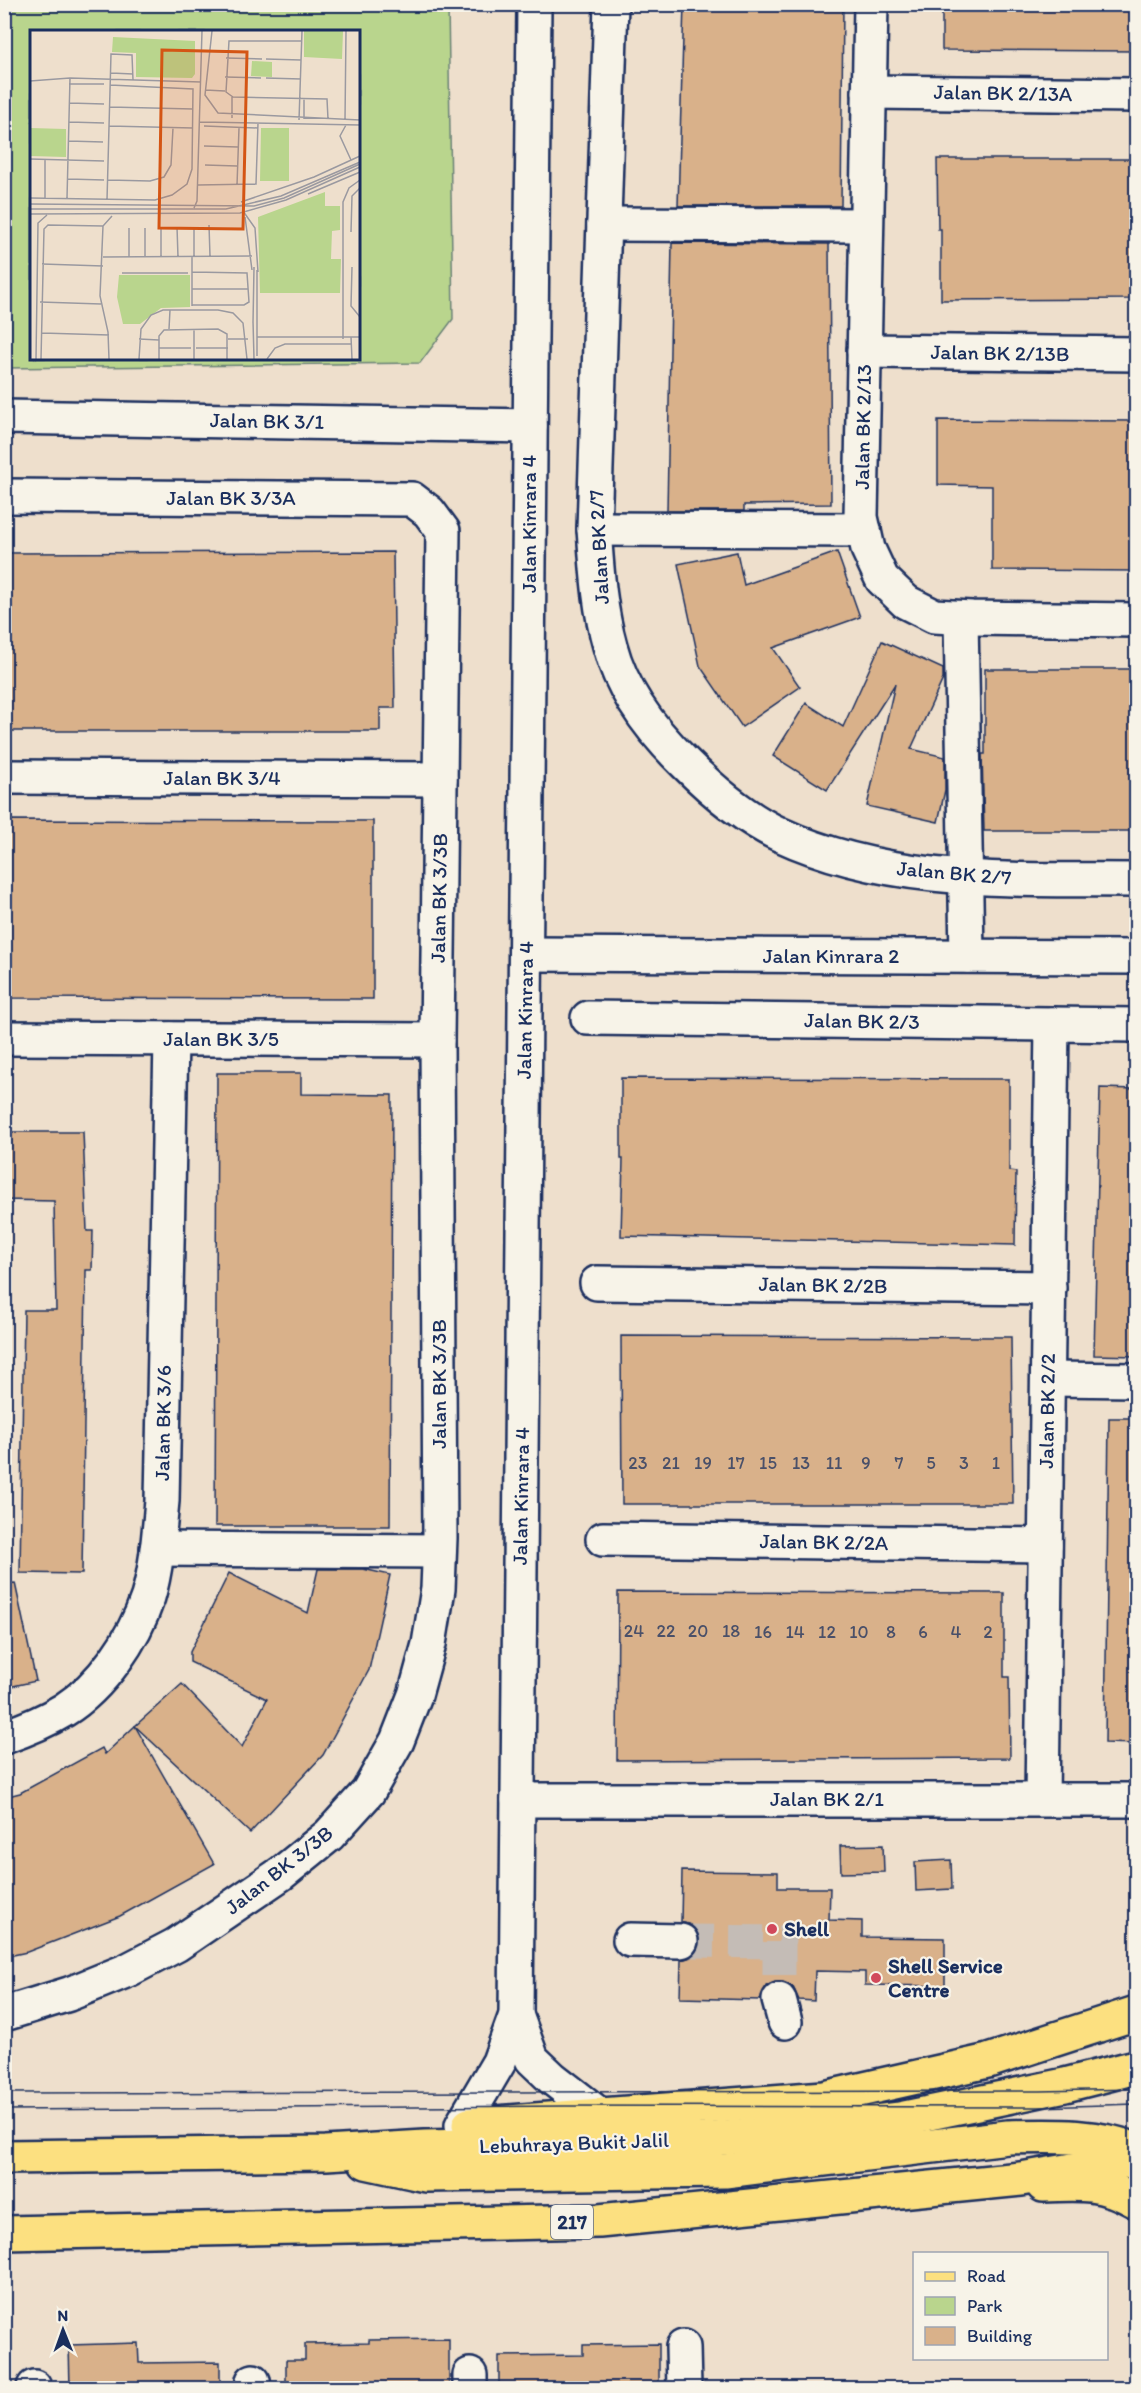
<svg xmlns="http://www.w3.org/2000/svg" width="1141" height="2393" viewBox="0 0 1141 2393" font-family="Itim,sans-serif">
  <rect width="100%" height="100%" fill="#eedfcc"/>
  <filter id="ink" filterUnits="userSpaceOnUse"><feTurbulence type="fractalNoise" baseFrequency=".0167" numOctaves="2"/><feDisplacementMap in="SourceGraphic" scale="12" xChannelSelector="R" yChannelSelector="G"/><feConvolveMatrix kernelMatrix="1 2 1 2 8 2 1 2 1" color-interpolation-filters="sRGB"/></filter>
  <g filter="url(#ink)">
    <path fill="#b9d58d" stroke="#6a8276" stroke-width="1.5" fill-rule="evenodd" d="M4,5h444l5,314 -33,44 -415,5zM32,32h326v326h-326z"/>
    <g fill="#d9b18a" stroke="#1b2f5e" stroke-width="1.5">
      <polygon points="684,4 843,4 841,206 678,206"/>
      <polygon points="942,4 1137,4 1137,51 942,50"/>
      <polygon points="937,159 1137,159 1137,299 941,300 941,229 938,229"/>
      <polygon points="672,243 829,244 831,504 744,505 744,511 667,511"/>
      <polygon points="938,420 1137,421 1137,571 992,570 992,486 938,485"/>
      <polygon points="393,552 395,708 380,708 380,731 4,731 4,553"/>
      <polygon points="737,552 744,585 837,552 860,617 773,648 800,687 742,727 700,666 678,564"/>
      <polygon points="882,641 943,669 943,679 911,749 945,757 945,790 938,822 867,806 895,684 827,790 773,756 806,703 843,727"/>
      <polygon points="985,669 1137,669 1137,831 984,831 982,754 985,754"/>
      <polygon points="4,820 373,821 373,999 4,998"/>
      <polygon points="217,1073 301,1073 301,1094 392,1095 390,1526 215,1526"/>
      <polygon points="621,1078 1009,1079 1009,1171 1016,1172 1015,1245 621,1236 623,1159 621,1159"/>
      <polygon points="1100,1088 1137,1089 1137,1356 1094,1355"/>
      <polygon points="4,1132 83,1132 87,1231 93,1231 92,1270 86,1270 82,1574 20,1573 24,1310 56,1310 54,1201 4,1200"/>
      <polygon points="621,1336 1011,1337 1013,1504 622,1504"/>
      <polygon points="1109,1418 1137,1418 1137,1744 1105,1743"/>
      <polygon points="318,1569 363,1569 390,1575 369,1670 323,1755 250,1833 135,1726 182,1684 242,1747 267,1699 190,1662 190,1652 229,1573 308,1613"/>
      <polygon points="15,1583 36,1681 4,1688 4,1584"/>
      <polygon points="618,1592 1004,1593 1004,1677 1009,1677 1010,1758 617,1760"/>
      <polygon points="135,1726 214,1864 120,1916 27,1952 4,1957 4,1797 20,1793 102,1748 105,1754"/>
      <polygon points="883,1845 884,1872 841,1873 840,1846"/>
      <polygon points="951,1860 952,1889 916,1891 915,1862"/>
      <polygon points="682,1871 778,1872 778,1888 830,1888 829,1920 862,1921 862,1937 945,1938 945,1986 865,1985 865,1972 815,1971 814,2001 799,2000 793,1987 783,1982 775,1982 766,1986 761,2000 680,1998 681,1960 691,1957 697,1951 700,1942 697,1931 690,1925 681,1922"/>
      <polygon points="449,2339 449,2388 286,2388 286,2360 305,2360 305,2344 369,2343 369,2340"/>
      <polygon points="138,2343 139,2363 220,2362 220,2388 70,2388 69,2345"/>
      <polygon points="659,2344 659,2388 499,2388 499,2356 583,2355 583,2345"/>
    </g>
    <g fill="none" stroke-linecap="round" stroke-linejoin="round">
      <polyline stroke="#c4bcb6" stroke-width="33" stroke-dasharray="33 16" stroke-linecap="butt" points="681,1941 779,1942 779,2000"/>
      <defs>
        <g id="minor">
          <path d="M611,4l-17,525c3,40 5,79 16,117 12,46 42,85 75,117 27,27 60,55 94,71 112,52 238,45 357,46"/>
          <polyline points="871,4 861,517 868,549 882,579 906,602 934,616 972,618 1136,620"/>
          <polyline points="869,92 1136,95"/>
          <polyline points="604,224 866,225"/>
          <polyline points="864,351 1136,354"/>
          <polyline points="4,417 530,426"/>
          <polyline points="4,496 412,499 429,512 443,531 437,1040 440,1538 438,1589 429,1644 415,1695 397,1741 368,1792 329,1835 282,1873 176,1945 128,1970 69,1994 4,2014"/>
          <polyline points="594,529 864,530"/>
          <polyline points="961,618 967,956"/>
          <polyline points="4,777 440,779"/>
          <polyline points="526,954 1136,957"/>
          <polyline points="588,1018 1136,1025"/>
          <polyline points="4,1038 437,1040"/>
          <polyline points="597,1283 1049,1288"/>
          <polyline points="1048,1379 1136,1380"/>
          <polyline points="603,1539 1045,1545"/>
          <polyline points="157,1549 439,1551"/>
          <path d="M4,1737c20,-7 42,-16 60,-27 38,-24 70,-71 84,-113 9,-30 11,-65 14,-96l9,-462"/>
          <polyline points="1042,1799 1052,1024"/>
          <polyline points="518,1800 1136,1800"/>
          <polyline points="630,1940 681,1941"/>
          <polyline points="779,2000 785,2022"/>
          <polyline points="516,2015 532,2059 552,2078 601,2116"/>
          <polyline points="462,2125 499,2062 516,2015 534,4"/>
          <polyline points="683,2347 684,2388"/>
          <polyline points="470,2375 470,2388"/>
          <polyline points="253,2381 254,2388"/>
          <polyline points="34,2387 34,2388"/>
        </g>
        <path id="major" d="M1043,2185c38,-2 60,-3 93,16"/>
        <g id="highway">
          <polyline points="469,2125 824,2098 988,2061 1136,2013"/>
          <polyline points="4,2157 326,2153 425,2147 702,2140 785,2133 900,2119 1065,2085 1136,2067"/>
          <path d="M366,2162l60,13 299,-4 283,-34c43,-1 89,-3 128,13"/>
          <polyline points="4,2233 599,2221 1021,2179 1136,2159"/>
        </g>
      </defs>
      <use href="#minor" stroke="#1b2f5e" stroke-width="38"/>
      <use href="#major" stroke="#1b2f5e" stroke-width="38"/>
      <use href="#highway" stroke="#1b2f5e" stroke-width="38"/>
      <use href="#minor" stroke="#f7f3e8" stroke-width="33"/>
      <use href="#major" stroke="#fce080" stroke-width="33"/>
      <use href="#highway" stroke="#fce080" stroke-width="33"/>
      <g stroke="#1b2f5e" stroke-width="1.5">
        <polyline points="4,2093 1040,2091 1136,2089"/>
        <polyline points="4,2110 565,2106 1039,2107 1136,2104"/>
      </g>
    </g>
  </g>
  <g fill="#d1495b" stroke="#f7f3e8" stroke-width="2">
    <circle cx="772" cy="1929" r="6"/>
    <circle cx="876" cy="1978" r="6"/>
  </g>
  <g text-anchor="middle" stroke-width="4.5" stroke-linejoin="round" paint-order="stroke">
    <g font-size="18" fill="#4a5069">
      <text x="638" y="1469">23</text>
      <text x="671" y="1469">21</text>
      <text x="703" y="1469">19</text>
      <text x="736" y="1469">17</text>
      <text x="768" y="1469">15</text>
      <text x="801" y="1469">13</text>
      <text x="834" y="1469">11</text>
      <text x="866" y="1469">9</text>
      <text x="899" y="1469">7</text>
      <text x="931" y="1469">5</text>
      <text x="964" y="1469">3</text>
      <text x="996" y="1469">1</text>
      <text x="634" y="1637">24</text>
      <text x="666" y="1637">22</text>
      <text x="698" y="1637">20</text>
      <text x="731" y="1637">18</text>
      <text x="763" y="1638">16</text>
      <text x="795" y="1638">14</text>
      <text x="827" y="1638">12</text>
      <text x="859" y="1638">10</text>
      <text x="891" y="1638">8</text>
      <text x="923" y="1638">6</text>
      <text x="956" y="1638">4</text>
      <text x="988" y="1638">2</text>
    </g>
    <rect fill="#f7f3e8" stroke="#5d6a87" stroke-width="1.5" x="551" y="2205" width="42" height="34" rx="4.5"/>
    <g font-size="20" font-weight="bold" fill="#1b2f5e">
      <text x="572" y="2229">217</text>
    </g>
    <g font-size="21" fill="#1b2f5e" stroke="#f7f3e8">
      <text transform="translate(1003 93) rotate(1)" y="7">Jalan BK 2/13A</text>
      <text transform="translate(1000 353) rotate(1)" y="7">Jalan BK 2/13B</text>
      <text transform="translate(267 421) rotate(1)" y="7">Jalan BK 3/1</text>
      <text transform="translate(863 427) rotate(-89)" y="7">Jalan BK 2/13</text>
      <text x="231" y="505">Jalan BK 3/3A</text>
      <text transform="translate(529 524) rotate(-90)" y="7">Jalan Kinrara 4</text>
      <text transform="translate(599 547) rotate(-93)" y="7">Jalan BK 2/7</text>
      <text x="222" y="785">Jalan BK 3/4</text>
      <text transform="translate(954 873) rotate(5)" y="7">Jalan BK 2/7</text>
      <text transform="translate(439 898) rotate(-89)" y="7">Jalan BK 3/3B</text>
      <text x="831" y="963">Jalan Kinrara 2</text>
      <text transform="translate(525 1010) rotate(-89)" y="7">Jalan Kinrara 4</text>
      <text transform="translate(862 1021) rotate(1)" y="7">Jalan BK 2/3</text>
      <text x="221" y="1046">Jalan BK 3/5</text>
      <text transform="translate(823 1285) rotate(1)" y="7">Jalan BK 2/2B</text>
      <text transform="translate(439 1384) rotate(-90)" y="7">Jalan BK 3/3B</text>
      <text transform="translate(1047 1411) rotate(-89)" y="7">Jalan BK 2/2</text>
      <text transform="translate(163 1423) rotate(-89)" y="7">Jalan BK 3/6</text>
      <text transform="translate(521 1496) rotate(-89)" y="7">Jalan Kinrara 4</text>
      <text transform="translate(824 1542) rotate(1)" y="7">Jalan BK 2/2A</text>
      <text x="827" y="1806">Jalan BK 2/1</text>
      <text transform="translate(279 1870) rotate(-38)" y="7">Jalan BK 3/3B</text>
      <text transform="translate(574 2143) rotate(-2)" y="7">Lebuhraya Bukit Jalil</text>
    </g>
    <g font-size="21" font-weight="bold" fill="#1b2f5e" stroke="#f7f3e8" text-anchor="start">
      <text x="784" y="1936">Shell</text>
      <text x="888" y="1973">Shell Service<tspan x="888" dy="24">Centre</tspan></text>
    </g>
  </g>
  <g transform="translate(30 30)">
    <rect width="330" height="330" fill="#eedfcc"/>
    <path d="M274,1h39l-1,28 -38,-2zM83,7l82,4v33l-3,4 -56,-1v-24l-24,-1zM222,31l20,1v15l-21,-1zM0,98l36,1v28l-36,-1zM231,98h28v53h-29zM295,162v14h15v24l-8,1 -1,28h10l-1,34h-80l-2,-76zM89,245h71v32l-29,1 -21,16h-17l-6,-27z" fill="#b9d58d"/>
    <path fill="none" stroke="#9a99a0" stroke-width="1.5" d="M182,1l-7,64 13,18 142,7M272,11h-73l-3,51 7,5 94,2 1,20M196,28l36,1M236,29l35,1M81,43l22,1M195,47l36,1M236,48l35,1M0,51l40,-3 131,4M39,54h35M175,60l20,1M202,67v21M39,73l35,1M80,77l83,2M274,89v-20M269,90l3,-89M315,90l1,-89M39,92l35,1M170,92l160,3M316,95l-6,11 11,24M79,96l84,2M174,96l54,2M38,111l35,1M174,116l34,1M0,129l74,2M175,135l32,1M38,149l36,1M78,150l42,1 14,-4 7,-12 2,-37M168,155l58,-1 2,-61M207,155l2,-57M278,164l52,-22M0,168l125,2 17,-5 15,-11 5,-15 1,-80 -83,-4M15,168v-39M37,168l3,-120M77,170l4,-146 21,1 1,25M211,172l73,-25 46,-21M0,174l224,2 30,-8 76,-34M164,178l3,-7 5,-170M0,179h196l55,-13 79,-34M213,181l12,17 3,44M0,184l210,-1 46,-13 74,-33M0,187v114M215,187l7,53M179,195l1,31M147,197l1,30M164,197v29M131,198v29M321,202l1,-36 8,-8M73,227l149,-1M99,227v-29M115,227v-29M162,227v49M12,234l61,2M322,237l-1,39 9,11M92,243h66M162,259h56M10,272l61,2M162,275h52l5,-3 -2,-29 -55,-1M223,291l1,38M223,293l1,-56M139,299l1,-19M164,299v30M12,303l67,2M227,307h103M321,307l1,22M109,309l20,1M198,309h20M313,309v-137l6,-14 11,-8M129,318h32M166,318h32M227,326v-86M6,329l2,-136 9,-8M11,329l3,-130 4,-4 55,1M79,329l-1,-27 -8,-36 3,-70 9,-10M109,329l2,-30 10,-14 12,-5h55l15,3 10,10 4,36M129,329v-23l5,-6 54,-1 9,5v25M237,329l8,-11 10,-4h67"/>
    <path fill="#d45514" fill-opacity="0.15" stroke="#d45514" stroke-width="3" d="M132,20l85,2 -4,177 -84,-1z"/>
    <rect width="330" height="330" fill="none" stroke="#1b2f5e" stroke-width="3"/>
  </g>
  <rect width="1141" height="2393" fill="none" stroke="#f7f3e8" stroke-width="24"/>
  <rect x="12" y="12" width="1117" height="2369" fill="none" stroke="#1b2f5e" stroke-width="2" filter="url(#ink)"/>
  <rect x="913" y="2252" width="195" height="108" fill="#f7f3e8" stroke="#9fa5b1" stroke-width="1.5"/>
  <rect x="925" y="2272" width="30" height="9" fill="#fce080" stroke="#9fa5b1" stroke-width="1.5"/>
  <text x="967" y="2282" font-size="18" fill="#1b2f5e">Road</text>
  <rect x="925" y="2297" width="30" height="18" fill="#b9d58d" stroke="#9fa5b1" stroke-width="1.5"/>
  <text x="967" y="2312" font-size="18" fill="#1b2f5e">Park</text>
  <rect x="925" y="2327" width="30" height="18" fill="#d9b18a" stroke="#9fa5b1" stroke-width="1.5"/>
  <text x="967" y="2342" font-size="18" fill="#1b2f5e">Building</text>
  <g transform="translate(63 2330) rotate(359)" stroke="#f7f3e8" stroke-width="4.5" paint-order="stroke">
  <path d="M0-4.5L10 22L0 15L-10 22Z" fill="#1b2f5e"/>
  <text y="-9" font-size="16" font-weight="bold" text-anchor="middle" fill="#1b2f5e">N</text>
  </g>
</svg>
